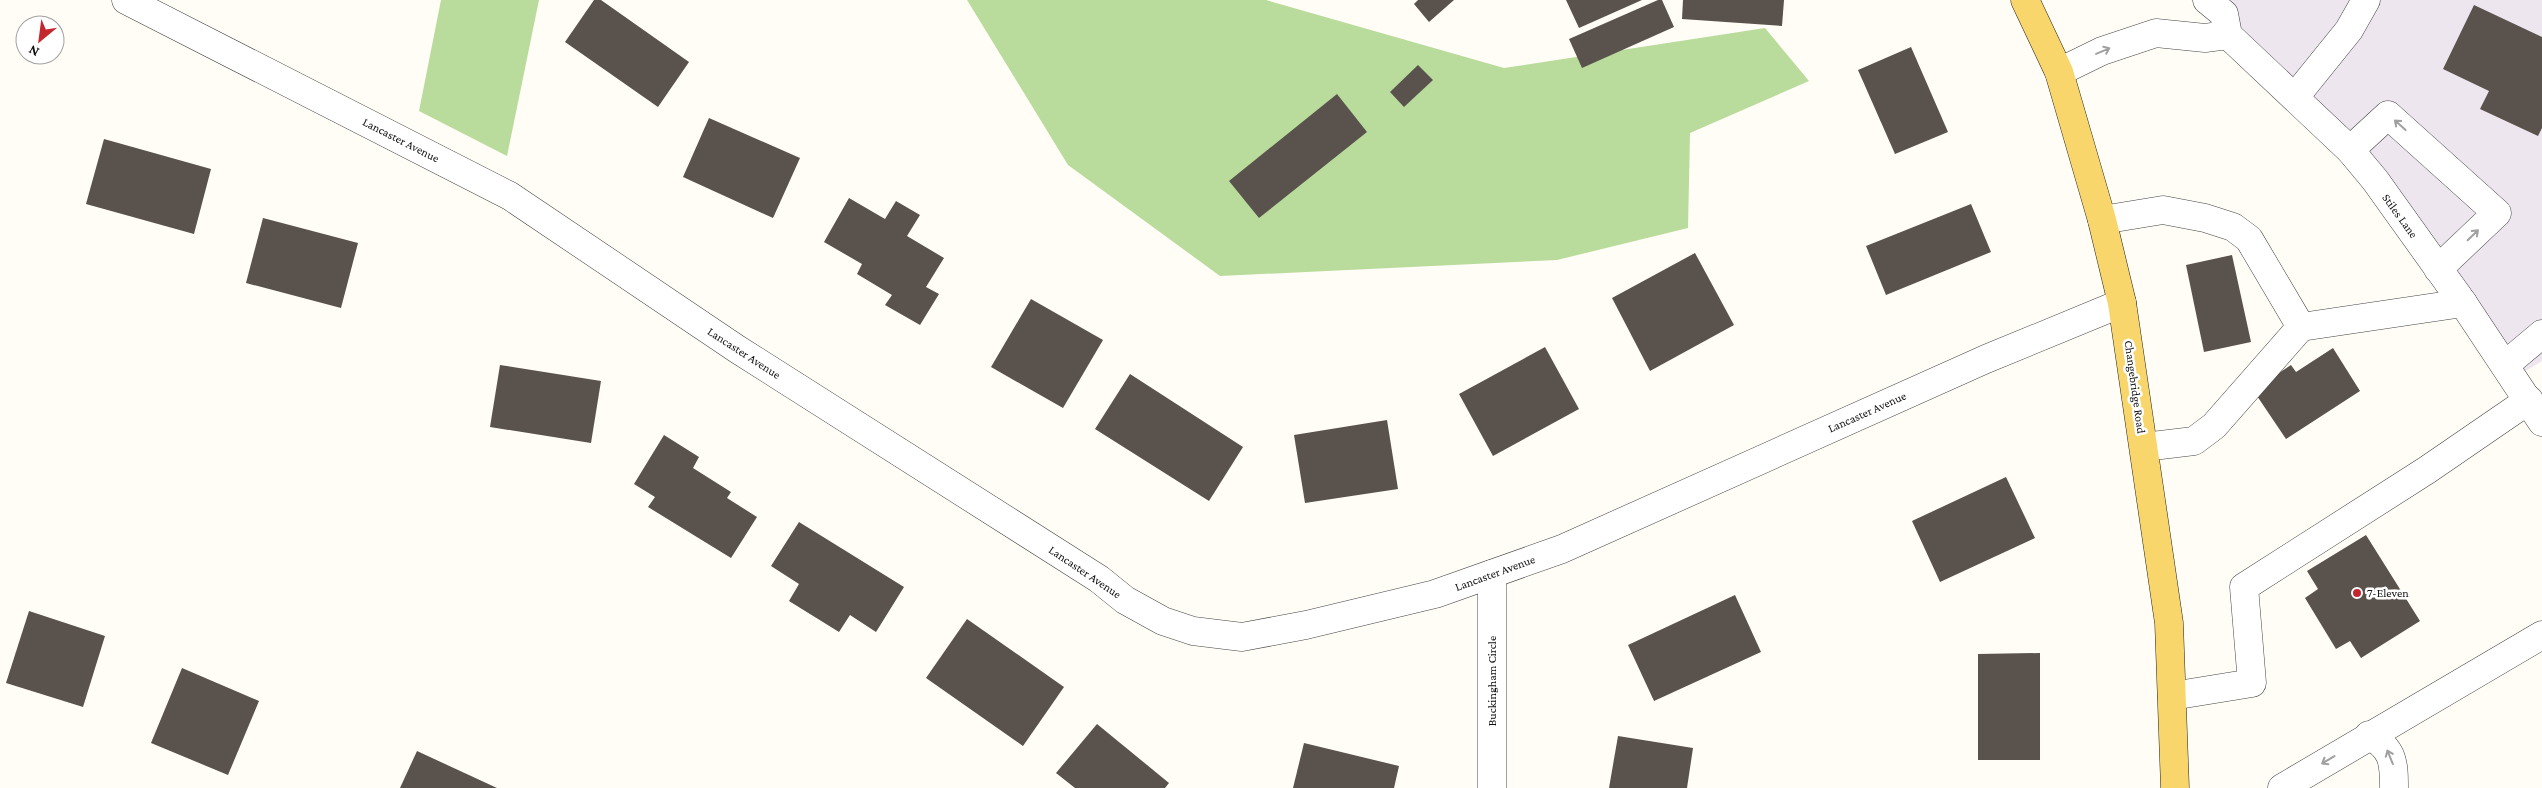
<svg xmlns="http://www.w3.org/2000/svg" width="2542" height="788" viewBox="0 0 2542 788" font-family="'Crimson Pro',serif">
  <rect width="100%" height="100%" fill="#fffdf5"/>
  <polygon fill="#eee6ef" points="2191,0 2542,0 2542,361 2511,380 2325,130"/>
  <g fill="#b9dc9c">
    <polygon points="441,0 539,0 507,156 419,111"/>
    <polygon points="967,0 1266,0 1504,68 1765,28 1809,81 1690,133 1688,228 1557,260 1220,276 1068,165"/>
  </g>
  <g fill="#5a524d">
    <polygon points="594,0 601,0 689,62 658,107 565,42"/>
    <polygon points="1418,0 1454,0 1429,22 1414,4"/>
    <polygon points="1566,0 1642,0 1579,28"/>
    <polygon points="1658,0 1662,0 1674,27 1582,68 1569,39"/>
    <polygon points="1683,0 1784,0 1782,26 1682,19"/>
    <polygon points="2474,5 2542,37 2542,128 2538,136 2480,109 2489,91 2443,69"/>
    <polygon points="1911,47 1948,132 1895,154 1858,70"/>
    <polygon points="1418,65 1433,80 1404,107 1390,92"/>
    <polygon points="1337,94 1367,132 1259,218 1229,181"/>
    <polygon points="709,118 800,158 773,218 683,177"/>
    <polygon points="104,139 211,169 194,234 86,204"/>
    <polygon points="849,198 885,219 896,201 920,215 907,236 944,258 926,287 939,294 920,325 885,305 892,295 857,274 862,264 824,242"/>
    <polygon points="1971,204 1991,252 1886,295 1866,246"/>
    <polygon points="263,218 358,243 341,308 246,283"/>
    <polygon points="1695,253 1734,325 1650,371 1612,298"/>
    <polygon points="2232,255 2251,342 2204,352 2186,265"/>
    <polygon points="1031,299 1103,340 1063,408 991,367"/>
    <polygon points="1545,347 1579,409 1493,456 1459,394"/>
    <polygon points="2333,348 2360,391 2286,439 2253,390 2291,365 2296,372"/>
    <polygon points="500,365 601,381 591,443 490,427"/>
    <polygon points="1130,374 1243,447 1209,501 1095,429"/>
    <polygon points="1387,420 1398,489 1305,503 1294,435"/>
    <polygon points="664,435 699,457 693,468 731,492 727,498 757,517 731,558 648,507 655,497 634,484"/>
    <polygon points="2006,477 2035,538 1940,582 1912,521"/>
    <polygon points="799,522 904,587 876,632 850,615 839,632 789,601 799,584 771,566"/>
    <polygon points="2366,535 2420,621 2361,658 2350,641 2336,649 2305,598 2318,589 2307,571"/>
    <polygon points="1735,595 1761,652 1654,701 1628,645"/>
    <polygon points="29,611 105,636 83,707 6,683"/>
    <polygon points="967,619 1064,687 1023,746 926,678"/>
    <polygon points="2040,653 2040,760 1978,760 1978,654"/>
    <polygon points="182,668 259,701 228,775 151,743"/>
    <polygon points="1097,724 1169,783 1165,788 1075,788 1056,773"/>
    <polygon points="1618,736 1693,748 1687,788 1609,788"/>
    <polygon points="1304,743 1399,766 1394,788 1293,788"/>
    <polygon points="417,751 497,788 400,788"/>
  </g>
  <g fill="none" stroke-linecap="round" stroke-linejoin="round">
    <defs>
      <g id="minor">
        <polyline points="126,0 510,196 737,349 1099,579 1125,600 1163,621 1193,631 1242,637 1306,625 1435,594 1562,549 1986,359 2122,303"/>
        <polyline points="2207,0 2224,14 2228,35 2350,150 2375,180 2463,303 2542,422"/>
        <polyline points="2059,72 2102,51 2156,33 2205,38 2228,35"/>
        <polyline points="2295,97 2349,30 2366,0"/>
        <polyline points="2350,150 2388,115 2497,213 2438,269"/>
        <polyline points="2102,220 2163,210 2205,218 2233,227 2249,239 2301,327 2463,303"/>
        <polyline points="2505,365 2542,334"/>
        <polyline points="2144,447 2194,441 2214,426 2301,327"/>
        <polyline points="2172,696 2252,683 2244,587 2427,470 2529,400"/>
        <path d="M2369,735c24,14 25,26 25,53"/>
        <polyline points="1492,788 1492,574"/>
        <polyline points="2282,788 2542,635"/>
      </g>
      <polyline id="major" points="2025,0 2059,72 2102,220 2122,303 2169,623 2175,788"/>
    </defs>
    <use href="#minor" stroke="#444" stroke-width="29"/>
    <use href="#major" stroke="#222" stroke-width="29"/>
    <use href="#minor" stroke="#fff" stroke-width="28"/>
    <use href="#major" stroke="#f9d66b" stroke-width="28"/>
  </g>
  <defs><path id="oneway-shaft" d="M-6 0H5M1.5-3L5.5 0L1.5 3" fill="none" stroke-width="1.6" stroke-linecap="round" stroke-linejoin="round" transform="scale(1.25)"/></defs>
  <g stroke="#a0a0a0">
    <use href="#oneway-shaft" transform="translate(2103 51) rotate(-23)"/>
    <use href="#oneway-shaft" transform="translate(2400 125) rotate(-138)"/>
    <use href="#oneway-shaft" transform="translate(2473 235) rotate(-44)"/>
    <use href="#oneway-shaft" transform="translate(2390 757) rotate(-112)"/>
    <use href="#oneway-shaft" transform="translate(2328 760) rotate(149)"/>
  </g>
  <circle fill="#c4262e" stroke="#fff" stroke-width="2" cx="2357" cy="593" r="5"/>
  <g text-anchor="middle" stroke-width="5" stroke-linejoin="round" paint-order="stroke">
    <g font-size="12" fill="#111" stroke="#fff">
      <text transform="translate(401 140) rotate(27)" y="4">Lancaster Avenue</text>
      <text transform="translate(2400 216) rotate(54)" y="4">Stiles Lane</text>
      <text transform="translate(744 353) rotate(33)" y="4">Lancaster Avenue</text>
      <text transform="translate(2135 387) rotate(82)" y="4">Changebridge Road</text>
      <text transform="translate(1867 412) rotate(-24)" y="4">Lancaster Avenue</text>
      <text transform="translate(1085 572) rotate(34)" y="4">Lancaster Avenue</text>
      <text transform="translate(1495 573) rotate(-20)" y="4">Lancaster Avenue</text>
      <text transform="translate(1492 681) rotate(-90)" y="4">Buckingham Circle</text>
    </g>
    <g font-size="12" fill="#111" stroke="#fff" text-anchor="start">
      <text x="2367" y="597">7-Eleven</text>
    </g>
  </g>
  <g transform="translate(40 40) rotate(209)"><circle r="24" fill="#ffffff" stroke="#a0a0a0"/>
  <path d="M0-4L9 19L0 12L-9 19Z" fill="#c4262e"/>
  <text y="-8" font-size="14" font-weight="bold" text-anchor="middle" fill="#111111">N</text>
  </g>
</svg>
